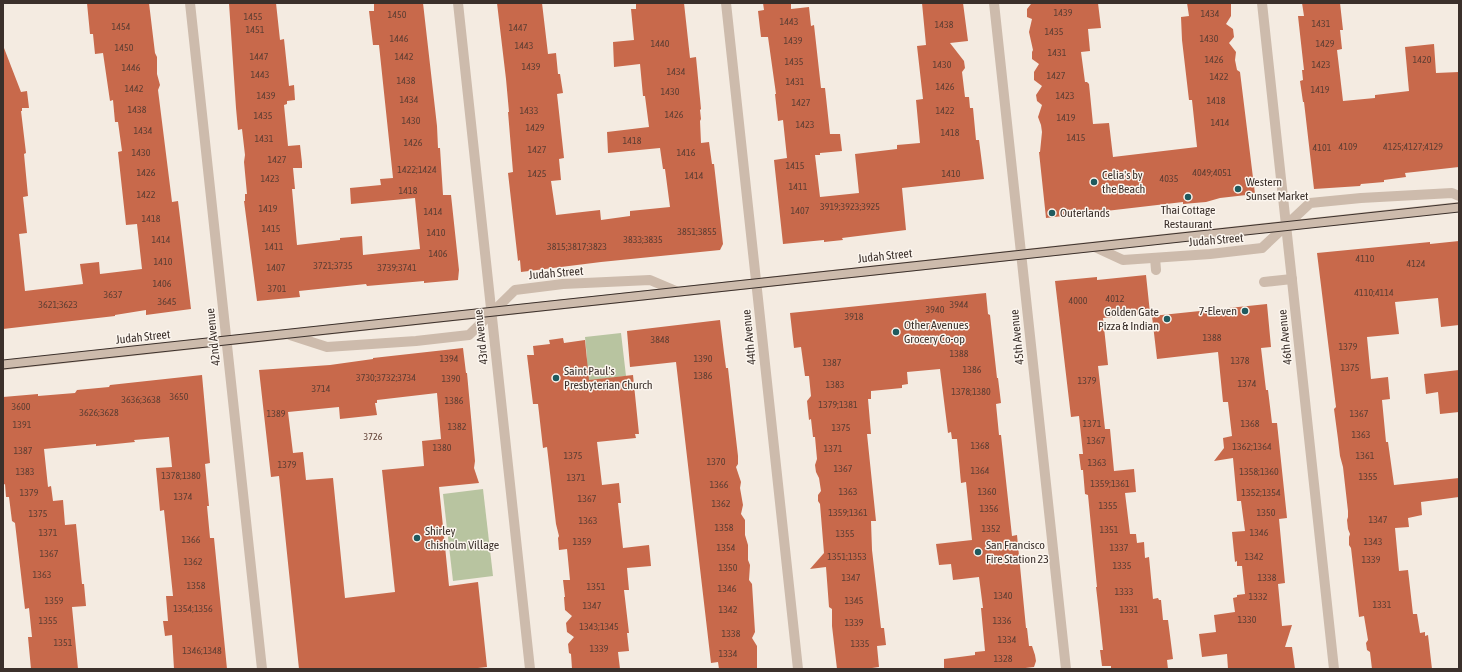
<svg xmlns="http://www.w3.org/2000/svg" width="1462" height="672" viewBox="0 0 1462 672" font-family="'Asap Condensed',sans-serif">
  <rect width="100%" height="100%" fill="#f4ebe1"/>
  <g fill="#b8c4a0">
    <polygon points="621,333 626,376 583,381 587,357 585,337"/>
    <polygon points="483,489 493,576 453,581 443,494"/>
  </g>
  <g fill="#c8694b" fill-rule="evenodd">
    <polygon points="87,3 149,3 155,53 157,57 157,74 160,85 158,90 172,202 178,201 191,309 146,315 146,310 115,315 115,316 3,329 3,49 4,48 21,92 27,91 29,108 22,108 22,111 21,111 26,153 24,154 28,196 23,197 27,233 19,234 25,291 83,284 80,264 99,262 100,274 142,269 137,224 126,225 118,152 122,151 118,122 115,122 113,100 110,101 103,53 95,54 93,34 90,34"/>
    <polygon points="229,3 276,3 280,40 284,39 289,86 294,85 295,100 287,101 287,104 284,105 288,146 300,145 302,163 302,168 293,168 295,189 292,189 297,245 340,240 340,238 362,236 363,255 420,249 415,198 351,204 350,188 381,185 380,179 393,178 379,45 373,45 369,11 374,11 374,3 423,3 437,126 438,148 440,148 443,195 451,195 459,270 458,280 424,283 424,281 367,286 366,284 299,291 300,297 257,301 244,201 245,201 245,194 247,194 244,162 245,155 242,129 238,130 236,108"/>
    <polygon points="497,3 542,3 548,54 556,53 558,74 560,74 563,93 557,94 564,158 559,159 561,180 551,181 556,215 600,210 601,220 630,216 630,211 670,207 665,169 663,169 660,148 608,153 607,132 649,127 645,96 643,96 640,64 614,67 613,42 634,40 631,9 636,9 636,3 684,3 690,58 696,57 701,109 700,110 701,119 700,121 701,143 709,142 712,164 714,164 723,244 720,250 601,262 521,272 520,260 518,261 508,173 513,172 508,112 509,112 506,79"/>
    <polygon points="763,3 791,3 791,9 809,7 811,26 814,25 821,88 825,88 830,134 840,134 842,151 820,153 820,155 815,155 820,197 859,193 855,154 897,149 897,145 920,143 916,100 923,99 917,46 926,45 922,3 963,3 968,41 950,43 964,61 965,68 962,72 965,97 969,97 970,108 973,108 976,140 979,140 984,179 902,188 906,230 842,238 843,240 824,242 824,240 783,244 774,160 787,158 783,120 778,121 775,94 776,94 768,37 761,37 758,11 764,10"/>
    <polygon points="1041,3 1098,3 1101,28 1088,29 1090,51 1081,52 1085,82 1087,82 1089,84 1093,124 1109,123 1113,157 1197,147 1192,100 1189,100 1182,40 1181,17 1189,16 1187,3 1231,3 1231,16 1226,24 1233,29 1234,37 1229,43 1236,52 1235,60 1237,70 1240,72 1255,194 1220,198 1206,202 1183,204 1183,202 1046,218 1039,152 1040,152 1042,132 1041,125 1038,117 1042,105 1037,101 1036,95 1042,86 1034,80 1034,72 1039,64 1032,59 1032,52 1033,50 1029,32 1032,19 1027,17 1027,9 1031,4"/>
    <polygon points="1302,3 1340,3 1343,30 1340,30 1342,49 1337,50 1343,101 1375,98 1375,95 1409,91 1405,47 1434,44 1436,73 1459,72 1459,167 1405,173 1406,177 1384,180 1384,182 1361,184 1360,186 1314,189 1304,102 1303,102 1300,81 1303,80 1302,70 1304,70 1298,16 1304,16"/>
    <polygon points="1459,241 1459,325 1441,327 1438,298 1395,302 1399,334 1367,337 1371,379 1388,377 1390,399 1382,400 1386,442 1388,442 1394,485 1459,478 1459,497 1421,502 1422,515 1408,518 1409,527 1395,528 1399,571 1408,570 1413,614 1417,614 1420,633 1425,632 1425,636 1428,635 1432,669 1372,669 1370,652 1367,650 1366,643 1368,640 1364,616 1359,617 1351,548 1349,545 1349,537 1350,534 1348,529 1347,520 1348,517 1348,511 1343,467 1340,456 1338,439 1334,409 1336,407 1317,253 1430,242 1430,244"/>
    <polygon points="1146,275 1150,313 1103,318 1108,365 1098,366 1105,429 1110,429 1114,471 1134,469 1136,492 1125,493 1130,534 1136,534 1137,543 1144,542 1145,558 1149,557 1153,599 1158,598 1159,600 1161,600 1163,620 1168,620 1173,659 1167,660 1168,669 1111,669 1111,666 1102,666 1100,650 1103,650 1098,604 1096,587 1097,587 1088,495 1085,494 1083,470 1081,470 1079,454 1083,454 1079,416 1071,417 1055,281 1097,277 1097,280"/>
    <polygon points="986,293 988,314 990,315 997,378 998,378 1001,403 996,404 999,435 1001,435 1012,536 1017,535 1026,628 1027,628 1029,646 1032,646 1035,655 1036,661 1034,667 1017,669 944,669 944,659 975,655 975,652 985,651 981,608 983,608 979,577 953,580 951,564 939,565 936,544 972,540 966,482 961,483 957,439 952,439 951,432 948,433 940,369 907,372 908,384 902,385 902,388 871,391 871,399 868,399 871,434 867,434 876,521 871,521 872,550 881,628 884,628 886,645 877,646 879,667 872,668 872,669 837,669 832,626 832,609 829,607 826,567 810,569 824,553 820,504 818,501 818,495 821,491 819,478 816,472 815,465 817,459 815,437 813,437 811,419 809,420 807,401 811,396 809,376 805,376 801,347 794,348 790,313"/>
    <polygon points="1267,304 1271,347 1261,348 1266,390 1268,390 1272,423 1277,423 1287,518 1279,519 1285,583 1278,584 1282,626 1292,625 1285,647 1292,647 1295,669 1228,669 1227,654 1202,657 1199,634 1216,632 1214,615 1235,612 1233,598 1237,597 1237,595 1245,594 1242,566 1237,566 1237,561 1235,562 1232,532 1245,531 1241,501 1237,501 1233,458 1214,461 1224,448 1223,438 1232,436 1228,402 1223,402 1218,352 1157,359 1152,316"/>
    <polygon points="720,320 724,353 726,368 728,368 733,413 738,456 738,464 736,467 741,482 740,488 743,505 741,514 745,520 745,535 748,545 748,560 750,565 749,580 752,584 755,632 752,638 757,646 757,669 719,669 718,662 711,663 676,362 630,367 627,331"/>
    <polygon points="563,338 564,343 585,340 589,380 633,375 639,434 635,434 636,438 597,442 602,485 619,483 621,503 618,503 623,548 649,545 651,566 627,568 629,590 624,590 629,633 627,633 629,651 618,652 620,669 572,669 571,654 569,653 568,644 574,637 567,632 566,623 572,616 565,610 564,597 565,597 563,580 570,580 567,549 559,550 558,538 559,536 556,524 547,447 543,448 538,404 533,404 527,355 534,355 533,346 550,344 549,340"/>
    <path d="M463,348l3,25h1l8,88 -1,7 5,15 -40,4 10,99 29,-4 9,85 -18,2h-170l-20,-193 -8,1 -12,-107 71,-5 43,-6v-1zM437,393l4,46 -19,2 2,25 -42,4 13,122 -50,6 -12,-120 -27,2 -3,-28 -10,1 -5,-41 51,-5 1,12 37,-4 -2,-12h2v-3z"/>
    <polygon points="1459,370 1459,412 1440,414 1438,392 1426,394 1424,374"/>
    <polygon points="202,375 210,463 205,464 209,506 207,506 210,538 214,538 227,669 174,669 172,635 165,636 163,621 168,621 166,596 173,596 164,510 160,511 156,468 172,467 169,437 134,440 135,442 96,446 96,444 44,449 48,487 51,486 53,501 63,500 65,525 76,524 82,584 84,584 86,606 72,607 78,669 31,669 28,637 32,637 29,608 25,609 15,523 12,521 9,497 6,497 5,484 3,485 3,397 38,394 38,396 75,393 77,390 109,387 110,385"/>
  </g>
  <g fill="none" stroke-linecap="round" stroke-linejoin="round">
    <g stroke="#cdbbac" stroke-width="10">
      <polyline points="190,3 262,669"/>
      <polyline points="458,3 530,669"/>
      <polyline points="726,3 798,669"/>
      <polyline points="994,3 1066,669"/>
      <polyline points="1262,3 1334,669"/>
      <polyline points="1095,247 1123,260 1210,254 1262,248 1310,203 1361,198 1452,193 1459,196"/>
      <polyline points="1155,258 1156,270"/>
      <polyline points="1264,282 1292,279"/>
      <polyline points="290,335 327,347 416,341 469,335 515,290 563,284 650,280 676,291"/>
      <polyline points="3,365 1459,207"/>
    </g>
    <g stroke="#3b302b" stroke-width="1">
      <polyline points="3,360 1459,203"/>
      <polyline points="3,369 1459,212"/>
    </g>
  </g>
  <g fill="#1f5a5e" stroke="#fbf5ee" stroke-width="1.5">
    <circle cx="1094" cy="182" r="4"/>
    <circle cx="1238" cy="189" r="4"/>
    <circle cx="1188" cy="197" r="4"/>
    <circle cx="1052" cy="213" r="4"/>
    <circle cx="1245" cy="311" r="4"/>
    <circle cx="1167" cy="319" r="4"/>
    <circle cx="896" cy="332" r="4"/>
    <circle cx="556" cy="378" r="4"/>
    <circle cx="417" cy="538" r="4"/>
    <circle cx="978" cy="552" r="4"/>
  </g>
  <g text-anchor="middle" stroke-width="3" stroke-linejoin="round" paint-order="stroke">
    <g font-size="10" fill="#5e3e33">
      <text x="1063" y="16">1439</text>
      <text x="1210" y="17">1434</text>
      <text x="397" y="18">1450</text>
      <text x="253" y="20">1455</text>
      <text x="789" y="25">1443</text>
      <text x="1321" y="27">1431</text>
      <text x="944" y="28">1438</text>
      <text x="121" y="30">1454</text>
      <text x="518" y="31">1447</text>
      <text x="255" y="33">1451</text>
      <text x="1054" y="35">1435</text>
      <text x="399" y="42">1446</text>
      <text x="1209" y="42">1430</text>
      <text x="793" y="44">1439</text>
      <text x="660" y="47">1440</text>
      <text x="1325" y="47">1429</text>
      <text x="524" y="49">1443</text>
      <text x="124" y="51">1450</text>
      <text x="1057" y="56">1431</text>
      <text x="259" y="60">1447</text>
      <text x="404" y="60">1442</text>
      <text x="1214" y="63">1426</text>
      <text x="1422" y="63">1420</text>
      <text x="794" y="65">1435</text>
      <text x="942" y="68">1430</text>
      <text x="1321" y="68">1423</text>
      <text x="531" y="70">1439</text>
      <text x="131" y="71">1446</text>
      <text x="676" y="75">1434</text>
      <text x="260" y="78">1443</text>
      <text x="1056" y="79">1427</text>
      <text x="1219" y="80">1422</text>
      <text x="406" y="84">1438</text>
      <text x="795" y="85">1431</text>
      <text x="945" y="90">1426</text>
      <text x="134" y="92">1442</text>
      <text x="1320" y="93">1419</text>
      <text x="670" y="95">1430</text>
      <text x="266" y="99">1439</text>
      <text x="1065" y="99">1423</text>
      <text x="409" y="103">1434</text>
      <text x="1216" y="104">1418</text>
      <text x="801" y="106">1427</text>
      <text x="137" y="113">1438</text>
      <text x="529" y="114">1433</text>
      <text x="945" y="114">1422</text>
      <text x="674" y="118">1426</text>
      <text x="263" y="119">1435</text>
      <text x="1066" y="121">1419</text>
      <text x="411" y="124">1430</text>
      <text x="1220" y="126">1414</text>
      <text x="805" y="128">1423</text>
      <text x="535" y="131">1429</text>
      <text x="143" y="134">1434</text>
      <text x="950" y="136">1418</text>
      <text x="1076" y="141">1415</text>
      <text x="264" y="142">1431</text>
      <text x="632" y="144">1418</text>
      <text x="413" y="146">1426</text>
      <text x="1348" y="150">4109</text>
      <text x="1413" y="150">4125;4127;4129</text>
      <text x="1322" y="151">4101</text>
      <text x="537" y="153">1427</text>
      <text x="141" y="156">1430</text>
      <text x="686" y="156">1416</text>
      <text x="277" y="163">1427</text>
      <text x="795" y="169">1415</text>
      <text x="417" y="173">1422;1424</text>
      <text x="146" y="176">1426</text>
      <text x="1212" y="176">4049;4051</text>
      <text x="537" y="177">1425</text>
      <text x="951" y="177">1410</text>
      <text x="694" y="179">1414</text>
      <text x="270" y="182">1423</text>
      <text x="1169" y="182">4035</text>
      <text x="798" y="190">1411</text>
      <text x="408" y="194">1418</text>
      <text x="146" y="198">1422</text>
      <text x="850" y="210">3919;3923;3925</text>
      <text x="268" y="212">1419</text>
      <text x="800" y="214">1407</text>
      <text x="433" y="215">1414</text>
      <text x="151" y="222">1418</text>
      <text x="271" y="232">1415</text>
      <text x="697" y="235">3851;3855</text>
      <text x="436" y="236">1410</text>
      <text x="161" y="243">1414</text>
      <text x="643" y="243">3833;3835</text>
      <text x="274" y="250">1411</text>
      <text x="577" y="250">3815;3817;3823</text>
      <text x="438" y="257">1406</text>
      <text x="1365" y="262">4110</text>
      <text x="163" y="265">1410</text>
      <text x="1416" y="267">4124</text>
      <text x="333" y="269">3721;3735</text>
      <text x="276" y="271">1407</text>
      <text x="397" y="271">3739;3741</text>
      <text x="162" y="287">1406</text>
      <text x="277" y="292">3701</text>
      <text x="1374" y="296">4110;4114</text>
      <text x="113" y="298">3637</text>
      <text x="1115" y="302">4012</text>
      <text x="1078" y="304">4000</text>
      <text x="167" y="305">3645</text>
      <text x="58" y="308">3621;3623</text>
      <text x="959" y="308">3944</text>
      <text x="935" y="313">3940</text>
      <text x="854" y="320">3918</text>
      <text x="1212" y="341">1388</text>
      <text x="660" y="343">3848</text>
      <text x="1348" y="350">1379</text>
      <text x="959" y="357">1388</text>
      <text x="449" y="362">1394</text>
      <text x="703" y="362">1390</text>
      <text x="1240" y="364">1378</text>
      <text x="832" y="366">1387</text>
      <text x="1350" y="371">1375</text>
      <text x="972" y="373">1386</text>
      <text x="703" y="379">1386</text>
      <text x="386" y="381">3730;3732;3734</text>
      <text x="451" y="382">1390</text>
      <text x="1087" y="384">1379</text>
      <text x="1247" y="387">1374</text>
      <text x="835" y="388">1383</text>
      <text x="321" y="392">3714</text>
      <text x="971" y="395">1378;1380</text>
      <text x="179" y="400">3650</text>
      <text x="141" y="403">3636;3638</text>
      <text x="454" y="404">1386</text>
      <text x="838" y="408">1379;1381</text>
      <text x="21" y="410">3600</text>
      <text x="99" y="416">3626;3628</text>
      <text x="276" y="417">1389</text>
      <text x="1359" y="417">1367</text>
      <text x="1092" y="427">1371</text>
      <text x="1250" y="427">1368</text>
      <text x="22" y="428">1391</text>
      <text x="457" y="430">1382</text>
      <text x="841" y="431">1375</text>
      <text x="1361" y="438">1363</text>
      <text x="373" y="440">3726</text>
      <text x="1096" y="444">1367</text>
      <text x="980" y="449">1368</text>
      <text x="1252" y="450">1362;1364</text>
      <text x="442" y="451">1380</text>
      <text x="833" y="452">1371</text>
      <text x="23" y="454">1387</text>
      <text x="573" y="459">1375</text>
      <text x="1365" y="459">1361</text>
      <text x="716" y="465">1370</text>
      <text x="1097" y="466">1363</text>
      <text x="287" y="468">1379</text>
      <text x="843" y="472">1367</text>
      <text x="980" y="474">1364</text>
      <text x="25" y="475">1383</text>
      <text x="1259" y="475">1358;1360</text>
      <text x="181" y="479">1378;1380</text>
      <text x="1368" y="480">1355</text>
      <text x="576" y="481">1371</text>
      <text x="1110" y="487">1359;1361</text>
      <text x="719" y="488">1366</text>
      <text x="848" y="495">1363</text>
      <text x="987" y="495">1360</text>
      <text x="29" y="496">1379</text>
      <text x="1261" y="496">1352;1354</text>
      <text x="183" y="500">1374</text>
      <text x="587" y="502">1367</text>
      <text x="721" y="507">1362</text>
      <text x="1108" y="509">1355</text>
      <text x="989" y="512">1356</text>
      <text x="848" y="516">1359;1361</text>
      <text x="1266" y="516">1350</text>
      <text x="38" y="517">1375</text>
      <text x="1378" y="523">1347</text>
      <text x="588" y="524">1363</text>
      <text x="724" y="531">1358</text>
      <text x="991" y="532">1352</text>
      <text x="1109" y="533">1351</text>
      <text x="48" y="536">1371</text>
      <text x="1259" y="536">1346</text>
      <text x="845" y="537">1355</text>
      <text x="191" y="543">1366</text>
      <text x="582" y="545">1359</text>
      <text x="1373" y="545">1343</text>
      <text x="726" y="551">1354</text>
      <text x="1119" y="551">1337</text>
      <text x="49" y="557">1367</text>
      <text x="847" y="560">1351;1353</text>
      <text x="1254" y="560">1342</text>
      <text x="1371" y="563">1339</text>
      <text x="193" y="565">1362</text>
      <text x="1122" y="569">1335</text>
      <text x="728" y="571">1350</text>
      <text x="42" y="578">1363</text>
      <text x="851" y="581">1347</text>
      <text x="1267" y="581">1338</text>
      <text x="196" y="589">1358</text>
      <text x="596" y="590">1351</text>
      <text x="727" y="592">1346</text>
      <text x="1124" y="595">1333</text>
      <text x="1003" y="599">1340</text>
      <text x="1258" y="600">1332</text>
      <text x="54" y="604">1359</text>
      <text x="854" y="604">1345</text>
      <text x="1382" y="608">1331</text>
      <text x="592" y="609">1347</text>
      <text x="193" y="612">1354;1356</text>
      <text x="728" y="613">1342</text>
      <text x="1129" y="613">1331</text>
      <text x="1247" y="623">1330</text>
      <text x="48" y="624">1355</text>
      <text x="1002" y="624">1336</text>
      <text x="854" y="626">1339</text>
      <text x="599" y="630">1343;1345</text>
      <text x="731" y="637">1338</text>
      <text x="1007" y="643">1334</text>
      <text x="63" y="646">1351</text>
      <text x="860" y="647">1335</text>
      <text x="599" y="652">1339</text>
      <text x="202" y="654">1346;1348</text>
      <text x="728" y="657">1334</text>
      <text x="1003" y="662">1328</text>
    </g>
    <g font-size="12" fill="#3b302b" stroke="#fbf5ee" text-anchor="start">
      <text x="1102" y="179">Celia's by<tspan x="1102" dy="14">the Beach</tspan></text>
      <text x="1246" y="186">Western<tspan x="1246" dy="14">Sunset Market</tspan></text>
      <text x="1188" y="214" text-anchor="middle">Thai Cottage<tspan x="1188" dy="14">Restaurant</tspan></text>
      <text x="1060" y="217">Outerlands</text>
      <text x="1237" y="315" text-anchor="end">7-Eleven</text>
      <text x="1159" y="316" text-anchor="end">Golden Gate<tspan x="1159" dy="14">Pizza &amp; Indian</tspan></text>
      <text x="904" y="329">Other Avenues<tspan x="904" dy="14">Grocery Co-op</tspan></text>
      <text x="564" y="375">Saint Paul's<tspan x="564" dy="14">Presbyterian Church</tspan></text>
      <text x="425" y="535">Shirley<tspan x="425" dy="14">Chisholm Village</tspan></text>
      <text x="986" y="549">San Francisco<tspan x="986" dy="14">Fire Station 23</tspan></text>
    </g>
    <g font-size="12" fill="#3b302b" stroke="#fbf5ee">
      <text transform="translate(1216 240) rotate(-5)" y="4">Judah Street</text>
      <text transform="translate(885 256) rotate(-6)" y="4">Judah Street</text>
      <text transform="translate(556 273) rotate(-5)" y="4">Judah Street</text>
      <text transform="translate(143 337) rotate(-6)" y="4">Judah Street</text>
      <text transform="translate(213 337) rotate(-96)" y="4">42nd Avenue</text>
      <text transform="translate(481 337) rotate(-96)" y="4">43rd Avenue</text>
      <text transform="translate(749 337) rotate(-96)" y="4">44th Avenue</text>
      <text transform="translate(1017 337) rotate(-96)" y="4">45th Avenue</text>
      <text transform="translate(1285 337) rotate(-96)" y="4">46th Avenue</text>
    </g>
  </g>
  <rect width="1462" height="672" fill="none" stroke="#3b302b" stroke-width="8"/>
</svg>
